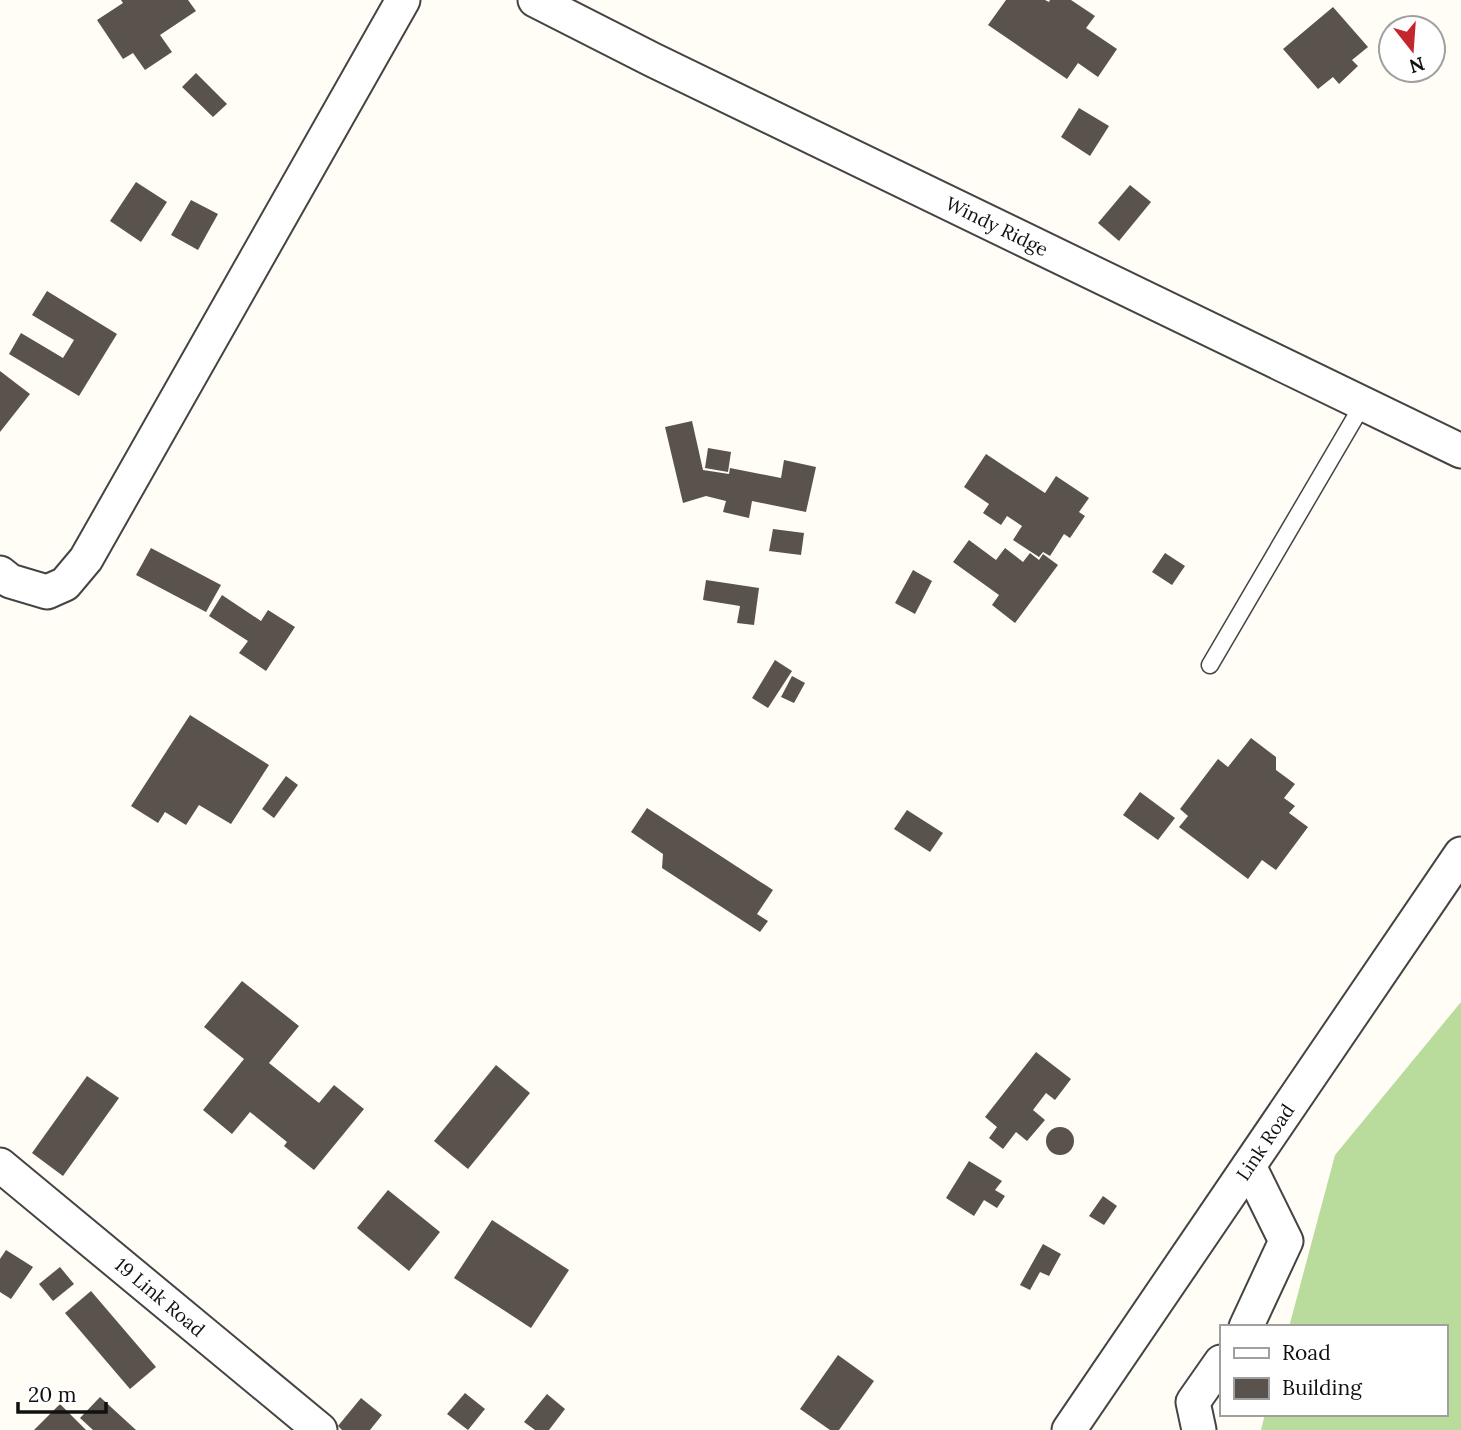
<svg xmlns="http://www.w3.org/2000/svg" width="1461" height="1430" viewBox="0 0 1461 1430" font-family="Lora,serif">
  <rect width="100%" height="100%" fill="#fffdf5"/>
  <polygon fill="#b9dc9c" points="1461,1002 1461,1430 1261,1430 1265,1414 1445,1414 1445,1327 1289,1327 1335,1155"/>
  <g fill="#5a524d">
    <polygon points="121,0 188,0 196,11 160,35 172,52 145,70 133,53 123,59 97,20 123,3"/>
    <polygon points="1006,0 1045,0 1049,2 1050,0 1071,0 1095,16 1086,28 1117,49 1098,77 1078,63 1067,79 988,25"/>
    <polygon points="1333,7 1368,47 1352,60 1358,66 1339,84 1333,77 1318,89 1283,49"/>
    <polygon points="196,73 227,104 213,117 182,87"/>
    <polygon points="1079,108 1109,126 1090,156 1061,137"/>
    <polygon points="136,182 167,202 141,242 110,221"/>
    <polygon points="1130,185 1151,202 1119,241 1098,223"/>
    <polygon points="191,200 218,214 198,250 171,235"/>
    <polygon points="47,291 117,334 79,396 9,354 21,333 63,358 74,340 32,315"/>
    <polygon points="0,371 30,394 0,432"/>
    <polygon points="692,421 703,470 729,474 730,468 781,478 784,460 816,467 806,512 752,501 749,518 723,512 726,501 706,496 683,503 665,427"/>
    <polygon points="708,448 731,452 728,472 705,468"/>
    <polygon points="986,454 1045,493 1056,476 1089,498 1079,512 1085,516 1070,538 1064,534 1050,556 1043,552 1039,557 1013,540 1022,526 1007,516 1001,525 983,513 989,504 964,487"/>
    <polygon points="773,529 804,533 801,555 769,551"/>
    <polygon points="969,540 996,560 1005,548 1023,562 1030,553 1039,560 1043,554 1058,565 1015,623 992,605 999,595 953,562"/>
    <polygon points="151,548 221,585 206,612 136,575"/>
    <polygon points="1165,553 1185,566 1172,585 1152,572"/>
    <polygon points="913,570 932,581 915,614 895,603"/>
    <polygon points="706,580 759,588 754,625 737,623 740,606 703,600"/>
    <polygon points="222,595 261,621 268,610 295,627 266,671 239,653 248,641 209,616"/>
    <polygon points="775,660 792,671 768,708 752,698"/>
    <polygon points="792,676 805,683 794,703 781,697"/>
    <polygon points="190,715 269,765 231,824 199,805 186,825 165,812 158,823 131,806"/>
    <polygon points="1251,738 1276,757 1276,770 1295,784 1284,798 1295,806 1289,813 1308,827 1276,870 1262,860 1248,879 1179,827 1188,816 1180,809 1218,759 1228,767"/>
    <polygon points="286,776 298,785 274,818 262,809"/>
    <polygon points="1140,792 1175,818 1158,840 1123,815"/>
    <polygon points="647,808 773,890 757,914 768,921 760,932 662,868 663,854 631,832"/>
    <polygon points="907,810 943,833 930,852 894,829"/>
    <polygon points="242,981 299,1026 269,1063 319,1103 334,1085 364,1109 314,1170 284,1146 287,1142 250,1112 232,1134 203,1110 244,1059 204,1027"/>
    <polygon points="1036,1052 1071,1079 1055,1100 1046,1093 1033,1110 1045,1120 1027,1141 1016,1132 1003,1149 989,1138 997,1127 985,1117"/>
    <polygon points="496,1065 530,1093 468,1169 434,1141"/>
    <polygon points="87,1076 119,1098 63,1176 32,1153"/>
    <circle cx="1060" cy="1141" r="14"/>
    <polygon points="969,1161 1002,1181 995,1190 1005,1196 997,1208 984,1200 974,1216 946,1198"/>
    <polygon points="388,1190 440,1232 409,1271 357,1228"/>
    <polygon points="1103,1196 1117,1206 1104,1225 1089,1216"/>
    <polygon points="492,1220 569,1270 531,1328 454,1278"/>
    <polygon points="1043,1244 1061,1254 1049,1276 1040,1272 1030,1290 1020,1285"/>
    <polygon points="6,1250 33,1267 11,1299 0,1292 0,1259"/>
    <polygon points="60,1267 74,1284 53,1301 39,1284"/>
    <polygon points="91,1291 156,1367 130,1389 65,1313"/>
    <polygon points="838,1355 874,1381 839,1430 830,1430 800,1409"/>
    <polygon points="465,1393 485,1409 468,1430 447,1414"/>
    <polygon points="547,1394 565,1409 549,1430 535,1430 524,1422"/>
    <polygon points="100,1397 136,1430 93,1430 80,1418"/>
    <polygon points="361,1398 382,1415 370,1430 342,1430 338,1426"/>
    <polygon points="60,1404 86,1430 34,1430"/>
  </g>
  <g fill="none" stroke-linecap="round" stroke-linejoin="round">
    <defs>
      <polyline id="service" points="1210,665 1363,404"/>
      <g id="minor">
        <polyline points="535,0 653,60 1461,451"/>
        <polyline points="0,573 10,581 47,592 65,584 86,559 403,0"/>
        <polyline points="0,1165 320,1430"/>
        <polyline points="1246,1327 1286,1241 1249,1166"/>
        <polyline points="1069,1430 1461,854"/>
        <polyline points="1199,1430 1193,1402 1221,1362"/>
      </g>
    </defs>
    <use href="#service" stroke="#444" stroke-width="19"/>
    <use href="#minor" stroke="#444" stroke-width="37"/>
    <use href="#service" stroke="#fff" stroke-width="16"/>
    <use href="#minor" stroke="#fff" stroke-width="33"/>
  </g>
  <g text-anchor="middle" stroke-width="7" stroke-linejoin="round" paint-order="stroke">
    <g font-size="19" fill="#111" stroke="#fff">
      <text transform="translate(997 226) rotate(26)" y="7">Windy Ridge</text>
      <text transform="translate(1265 1142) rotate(-56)" y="7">Link Road</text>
      <text transform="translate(160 1297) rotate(40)" y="7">19 Link Road</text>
    </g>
  </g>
  <rect x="1220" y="1325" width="228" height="91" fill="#ffffff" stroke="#a0a0a0" stroke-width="2"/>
  <rect x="1234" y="1348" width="35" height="10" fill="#ffffff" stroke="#a0a0a0" stroke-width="2"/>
  <text x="1282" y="1360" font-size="21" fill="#111111">Road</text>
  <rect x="1234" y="1378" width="35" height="21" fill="#5a524d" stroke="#a0a0a0" stroke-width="2"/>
  <text x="1282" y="1395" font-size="21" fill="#111111">Building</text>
  <g transform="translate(1412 49) rotate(163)"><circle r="33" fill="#ffffff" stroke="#a0a0a0" stroke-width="2"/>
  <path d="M0-5L12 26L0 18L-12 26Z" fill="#c4262e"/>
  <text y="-10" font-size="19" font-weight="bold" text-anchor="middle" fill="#111111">N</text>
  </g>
  <path d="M18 1402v10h88v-10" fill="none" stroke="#111111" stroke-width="3.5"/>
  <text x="28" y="1402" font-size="21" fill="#111111" stroke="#ffffff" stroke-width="5" paint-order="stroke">20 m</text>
</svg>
